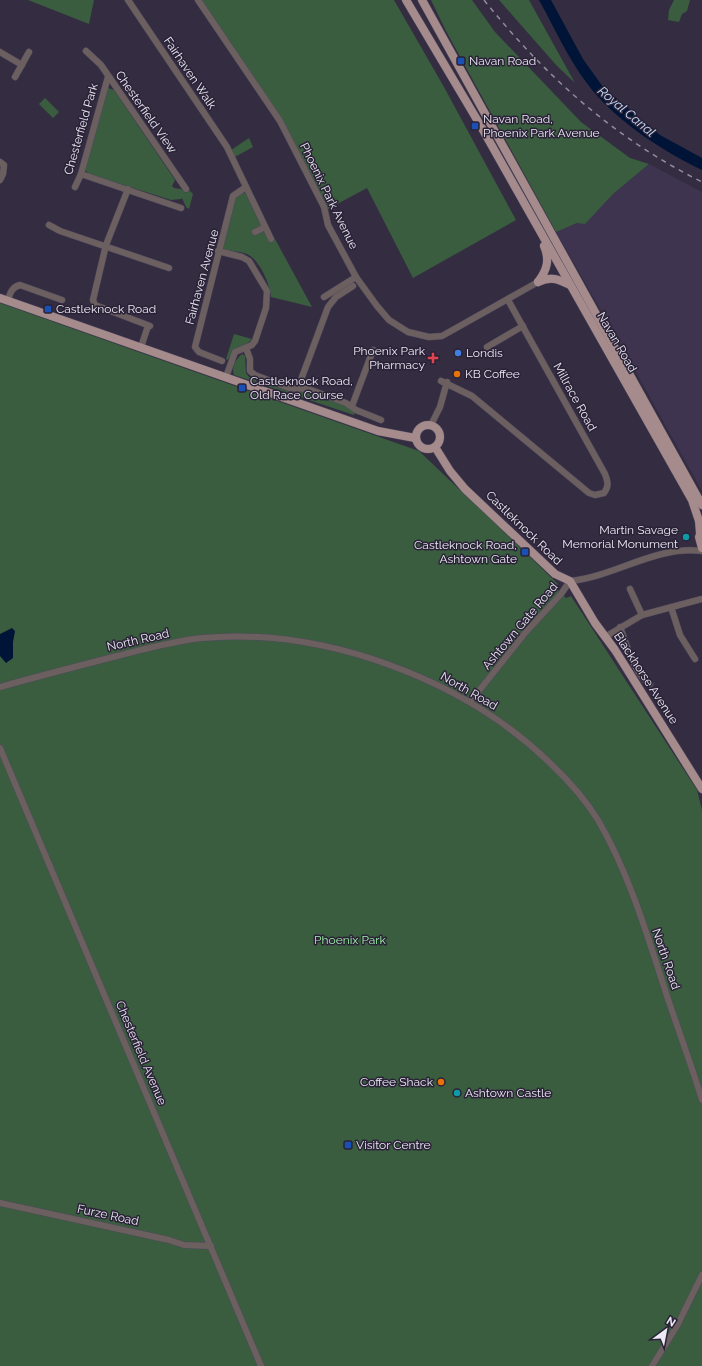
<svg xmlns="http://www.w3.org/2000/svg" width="702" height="1366" viewBox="0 0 702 1366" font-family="Raleway,sans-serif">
  <rect width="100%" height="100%" fill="#342c41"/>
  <polygon fill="#3e344f" points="649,164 702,192 702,491 626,354 556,232 577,223 585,223 613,194"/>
  <g fill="#3a5d3f">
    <polygon points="28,0 94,0 89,24"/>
    <polygon points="201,0 394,0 444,87 516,220 413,278 367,188 328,209 282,120"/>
    <polygon points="431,0 472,0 495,32 581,122 630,158 649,164 613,194 585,224 577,223 556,232 446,31"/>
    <polygon points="499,0 529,0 575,83 557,66"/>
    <polygon points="674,0 690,0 687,11 682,14 679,22 668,20 669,10"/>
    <polygon points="108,88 114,90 175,180 172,186 174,188 181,189 186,193 189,190 193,194 189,209 186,207 182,198 181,199 171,200 89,174 85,170 103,103"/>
    <polygon points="45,98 59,112 53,118 39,104"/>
    <polygon points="249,138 253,147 233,158 231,150"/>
    <path d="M242,191l4,3 15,31 1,6 4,1 4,7h5l37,68 -41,-10c-1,-13 -11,-37 -24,-43 -8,-3 -17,-2 -25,-6l14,-52z"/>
    <polygon points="0,303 419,451 481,510 500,526 504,532 558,584 556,588 566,598 571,596 697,790 702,810 702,1366 0,1366"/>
    <path d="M234,334l18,5c-8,10 -15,4 -24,21l-2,-1z"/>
    <path d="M242,354l3,2 1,17 3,4 41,15 15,-1 43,16 7,6 -1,2 -120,-40c-3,-8 2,-16 8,-21z"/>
  </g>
  <g fill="#001437">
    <path d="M539,0h12l32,59 20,28 57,48 42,23v12c-40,-19 -89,-51 -116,-88 -18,-24 -32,-55 -47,-82z"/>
    <polygon points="12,628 15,631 13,642 13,658 6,663 0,656 0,634"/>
  </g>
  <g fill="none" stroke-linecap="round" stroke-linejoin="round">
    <defs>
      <g id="minor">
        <polyline points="128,0 227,147 271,239"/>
        <polyline points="198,0 280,121 324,207 328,225 356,277 377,306 389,320 408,332 429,337 442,336 538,282"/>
        <polyline points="86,51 101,65 186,189"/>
        <polyline points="0,52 22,65"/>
        <polyline points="15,77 29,52"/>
        <polyline points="0,162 4,165 3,174 0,180"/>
        <polyline points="81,174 181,208"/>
        <polyline points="75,187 81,174 108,77"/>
        <polyline points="128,189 106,245 93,300 95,305 150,326"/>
        <polyline points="49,225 60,231 169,268"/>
        <polyline points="255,232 265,227"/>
        <polyline points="218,251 242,257 249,261 267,291 266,308 255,341 252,345 235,352 226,377"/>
        <polyline points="324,297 356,277"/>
        <path d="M8,300c2,-7 4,-13 12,-15l42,15"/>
        <polyline points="141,347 148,326"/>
        <polyline points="487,347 523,326"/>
        <polyline points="246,348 250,359 250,371 255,375 289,388 308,389 346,403 356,410 381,420"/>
        <polyline points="222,361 199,352 195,347 233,196 246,187"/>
        <path d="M441,381l31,15 117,97 6,2 9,-2c5,-7 4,-11 1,-19l-97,-174"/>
        <polyline points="300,388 302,377 328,307 336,297 353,286"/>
        <polyline points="352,406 373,350 377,352"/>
        <polyline points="431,425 440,407 447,382"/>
        <polyline points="630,589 642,615"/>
        <polyline points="671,607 680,635 695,659"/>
        <path d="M620,627c6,16 15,49 30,57"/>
        <polyline points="605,637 642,615 702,599"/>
        <path d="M0,687c39,-11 78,-21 117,-31 28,-7 56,-15 85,-18 122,-11 262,41 349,126 18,17 34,35 47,56 30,51 49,114 67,170 12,37 26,73 37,110"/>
        <path d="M470,702l56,-70 35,-38 9,-13c44,-4 86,-36 132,-30"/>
        <polyline points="0,748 261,1366"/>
        <polyline points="0,1203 169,1240 184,1245 211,1246"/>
        <polyline points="652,1366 677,1326 702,1275"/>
      </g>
      <g id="major">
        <polyline points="406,0 479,123 692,500 699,521 700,533"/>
        <polyline points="422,0 702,505"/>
        <path d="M538,282c9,-12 12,-22 6,-36"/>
        <path d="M538,282c13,-6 20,-3 32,3"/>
        <polyline points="0,298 378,431 415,438"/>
        <circle cx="428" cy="437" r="12"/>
        <polyline points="435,447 450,471 465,489 555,574 570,581 595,623 615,650 702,789"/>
        <polyline points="702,530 699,537 702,548"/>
      </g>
    </defs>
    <use href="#minor" stroke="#514a5e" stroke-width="7"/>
    <use href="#major" stroke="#514a5e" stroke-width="9"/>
    <use href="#minor" stroke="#6c5f5f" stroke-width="6"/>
    <use href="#major" stroke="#a68b8d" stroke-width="8"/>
    <path stroke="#928c9d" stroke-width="1.5" stroke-dasharray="5 5" stroke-linecap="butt" d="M484,0c61,76 130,138 218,182"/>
  </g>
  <g fill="#1a4fb4" stroke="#2a2236" stroke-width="1.5">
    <rect x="457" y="57" width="8" height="8" rx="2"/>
    <rect x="471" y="122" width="8" height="8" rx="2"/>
    <rect x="44" y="305" width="8" height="8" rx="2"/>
    <rect x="238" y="384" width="8" height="8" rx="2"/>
    <rect x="521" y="548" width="8" height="8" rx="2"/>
    <rect x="344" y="1141" width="8" height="8" rx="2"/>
  </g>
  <circle fill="#3f7fe0" stroke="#2a2236" stroke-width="1.5" cx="458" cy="353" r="4"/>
  <path fill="#e0444e" stroke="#2a2236" stroke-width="1.5" d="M431 352h4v4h4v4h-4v4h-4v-4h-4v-4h4z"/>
  <g fill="#e8710a" stroke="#2a2236" stroke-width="1.5">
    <circle cx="457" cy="374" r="4"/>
    <circle cx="441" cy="1082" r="4"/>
  </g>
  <g fill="#0f9aa8" stroke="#2a2236" stroke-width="1.5">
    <circle cx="686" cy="537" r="4"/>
    <circle cx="457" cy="1093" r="4"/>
  </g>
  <g text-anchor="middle" stroke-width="3" stroke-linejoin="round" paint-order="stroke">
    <g font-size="12" fill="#ece8f5" stroke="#2a2236" text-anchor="start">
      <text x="469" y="65">Navan Road</text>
      <text x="483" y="123">Navan Road,<tspan x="483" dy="14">Phoenix Park Avenue</tspan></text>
      <text x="56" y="313">Castleknock Road</text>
      <text x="425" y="355" text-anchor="end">Phoenix Park<tspan x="425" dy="14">Pharmacy</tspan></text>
      <text x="466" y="357">Londis</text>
      <text x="465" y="378">KB Coffee</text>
      <text x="250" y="385">Castleknock Road,<tspan x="250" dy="14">Old Race Course</tspan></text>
      <text x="678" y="534" text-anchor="end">Martin Savage<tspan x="678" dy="14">Memorial Monument</tspan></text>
      <text x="517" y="549" text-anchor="end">Castleknock Road,<tspan x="517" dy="14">Ashtown Gate</tspan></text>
      <text x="433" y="1086" text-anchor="end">Coffee Shack</text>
      <text x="465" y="1097">Ashtown Castle</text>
      <text x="356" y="1149">Visitor Centre</text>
    </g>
    <g font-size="12" fill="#ece8f5" stroke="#2a2236">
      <text transform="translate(190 73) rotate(56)" y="4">Fairhaven Walk</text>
      <text transform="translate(146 112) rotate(55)" y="4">Chesterfield View</text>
      <text transform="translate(81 129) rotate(-74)" y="4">Chesterfield Park</text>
      <text transform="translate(329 196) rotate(64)" y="4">Phoenix Park Avenue</text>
      <text transform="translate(202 277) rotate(-75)" y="4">Fairhaven Avenue</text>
      <text transform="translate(617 342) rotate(60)" y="4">Navan Road</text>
      <text transform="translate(575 397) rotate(61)" y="4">Millrace Road</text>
      <text transform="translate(524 528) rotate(44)" y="4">Castleknock Road</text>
      <text transform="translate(520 626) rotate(-50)" y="4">Ashtown Gate Road</text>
      <text transform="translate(138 640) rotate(-13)" y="4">North Road</text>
      <text transform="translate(646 678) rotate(57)" y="4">Blackhorse Avenue</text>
      <text transform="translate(469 691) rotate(30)" y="4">North Road</text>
      <text transform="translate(666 959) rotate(71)" y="4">North Road</text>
      <text transform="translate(141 1053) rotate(67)" y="4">Chesterfield Avenue</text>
      <text transform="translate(108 1215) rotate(12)" y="4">Furze Road</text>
    </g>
    <g font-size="12" fill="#9ff1ab" stroke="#2a2236">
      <text x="350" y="944">Phoenix Park</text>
    </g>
    <g font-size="13" font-style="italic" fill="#c6defd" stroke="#2a2236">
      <text transform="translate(627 111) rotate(40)" y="5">Royal Canal</text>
    </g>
  </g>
  <g transform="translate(666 1330) rotate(32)" stroke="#2a2236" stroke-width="3" paint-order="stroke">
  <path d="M0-3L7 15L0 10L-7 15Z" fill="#ece8f5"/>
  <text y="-6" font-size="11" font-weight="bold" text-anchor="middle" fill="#ece8f5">N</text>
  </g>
</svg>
